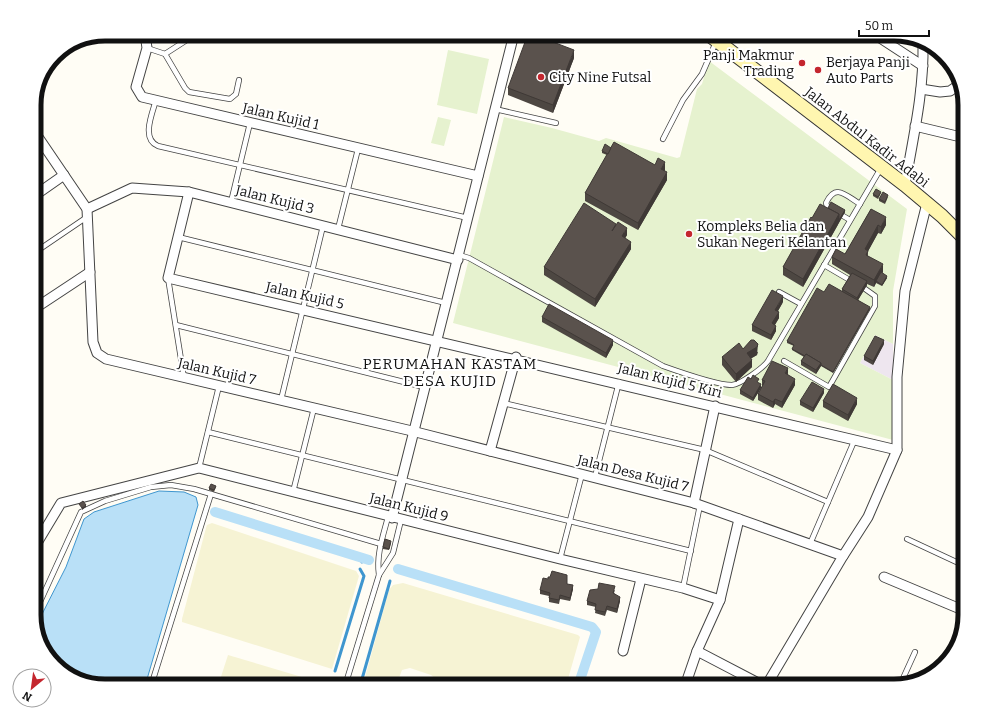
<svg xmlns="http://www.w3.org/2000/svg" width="999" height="720" viewBox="0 0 999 720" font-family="Bitter,serif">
  <rect width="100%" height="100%" fill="#fffdf5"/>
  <polygon fill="#eee6ef" points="875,335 893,344 893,380 860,363"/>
  <g fill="#f6f3d4">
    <polygon points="212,523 356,571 359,576 332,669 182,622 182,619 206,528 207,525"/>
    <polygon points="403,583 578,635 580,637 566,686 435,686 436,679 431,675 410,668 402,670 396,686 380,686 364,681 389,590 393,585"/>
    <polygon points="228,655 322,683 327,686 218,686"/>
  </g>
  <g fill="#e6f2cf">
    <polygon points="448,50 489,59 477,114 437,105"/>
    <polygon points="709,61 907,209 893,291 893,344 875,335 860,363 893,380 893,440 453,323 504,117 552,128 599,141 606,138 677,158 680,157 697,89 702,84"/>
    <polygon points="438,117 451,120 444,146 431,143"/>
  </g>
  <polygon fill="#b9e0f7" stroke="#3f96cf" points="159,491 184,492 196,497 198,505 145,686 105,686 62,672 41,647 36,626 66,567 84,519 94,512"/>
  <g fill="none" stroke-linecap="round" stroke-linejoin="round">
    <g stroke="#3f96cf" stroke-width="3">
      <polyline points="362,562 363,558"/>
      <polyline points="335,671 364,576 360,569"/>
      <polyline points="362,679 390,581"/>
    </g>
    <g stroke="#b9e0f7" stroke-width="10">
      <polyline points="215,512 369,560"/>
      <polyline points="398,569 592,627 596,632 578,686"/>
    </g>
    <defs>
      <g id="lane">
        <polyline points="487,36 487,34"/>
        <polyline points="147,48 165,54 196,34"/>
        <polyline points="165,54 185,88 189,92 230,99 236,94 239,80"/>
        <path d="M156,100c-4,14 -15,39 2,46l310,72"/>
        <polyline points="495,109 556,123"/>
        <polyline points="663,139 683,100 702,74 716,42"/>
        <polyline points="231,202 250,123"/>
        <path d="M832,210l-5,-4 -1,-3c10,-20 19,-8 34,1"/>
        <polyline points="838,213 850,220"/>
        <polyline points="338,229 358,149"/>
        <polyline points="178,237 446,303"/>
        <polyline points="34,253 87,217"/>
        <path d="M459,255l10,3 194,108c14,5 55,19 69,19 9,-1 31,-17 36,-24l113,-193"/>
        <polyline points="824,265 853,282"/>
        <polyline points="168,278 184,378"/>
        <polyline points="779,292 801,304"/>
        <polyline points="176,325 424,387"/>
        <polyline points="784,361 829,387 875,306 875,296 861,286"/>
        <polyline points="281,400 323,226"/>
        <polyline points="503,403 705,450 828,502"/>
        <polyline points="208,432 691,551"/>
        <polyline points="199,468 219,386"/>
        <polyline points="595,477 619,382"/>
        <polyline points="293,492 314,408"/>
        <polyline points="907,539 965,566"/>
        <polyline points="810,544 855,439"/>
        <polyline points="560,559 582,474"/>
        <path d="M379,575c-3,-20 4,-39 9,-58"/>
        <polyline points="683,588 700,505"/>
        <polyline points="34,615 81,512 105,501 151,487 171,485 194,489 381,544"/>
        <polyline points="900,685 915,652"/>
        <polyline points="151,686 211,494"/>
        <polyline points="345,686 379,575 393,553 401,520"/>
      </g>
      <g id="street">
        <polyline points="145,34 147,48 136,87 142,97 478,176"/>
        <polyline points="874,34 923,66"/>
        <polyline points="921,89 940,92 950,91 960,84"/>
        <polyline points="915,126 965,138"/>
        <polyline points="34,131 87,209 93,342 97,353 106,359 412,431 694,503 843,556"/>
        <path d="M905,185c8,-47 19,-93 18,-141"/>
        <path d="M189,192l-21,86c243,55 486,113 729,172"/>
        <polyline points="34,196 64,175"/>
        <polyline points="87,209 132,188 189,192 458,260"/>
        <polyline points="34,309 90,272"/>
        <polyline points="490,451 516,357"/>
        <polyline points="694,503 715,406"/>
        <polyline points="392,518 514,34"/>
        <polyline points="34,548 61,503 199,468 560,559 683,588 720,600 739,519"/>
        <polyline points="884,577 965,611"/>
        <polyline points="623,651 641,579"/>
        <polyline points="697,651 764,686"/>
        <polyline points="685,686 697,651 720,600"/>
        <polyline points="766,686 843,556 868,517 897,450 897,377 905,291 927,203"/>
      </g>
      <polyline id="secondary" points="708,34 905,185 942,216 965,239"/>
    </defs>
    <use href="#lane" stroke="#444" stroke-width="6"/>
    <use href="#street" stroke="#444" stroke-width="11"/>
    <use href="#secondary" stroke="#333" stroke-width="15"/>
    <use href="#lane" stroke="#fff" stroke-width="4.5"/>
    <use href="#street" stroke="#fff" stroke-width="9"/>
    <use href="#secondary" stroke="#fff6b0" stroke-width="13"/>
  </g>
  <g fill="#4d4742">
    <polygon points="574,58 553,113 508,95 508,88"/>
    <polygon points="611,148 665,170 665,171 667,180 638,230 585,201 585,193 607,155 602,153 602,151"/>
    <polygon points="881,193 878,199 873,196 873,194"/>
    <polygon points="888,197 885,204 879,201 879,199"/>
    <polygon points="828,208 845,212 803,287 783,275 783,267 812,218"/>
    <polygon points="871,209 886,225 881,234 878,233 868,251 868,256 883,272 882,273 887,278 882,286 876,283 874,287 867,284 867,285 858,300 870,309 833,373 821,366 816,374 801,365 801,361 804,357 792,350 792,349 794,346 787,343 787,341 824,292 842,291 842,289 850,275 832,264 832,257 845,254"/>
    <polygon points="616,225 627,235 625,238 631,249 595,307 544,275 544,267"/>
    <polygon points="783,302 778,311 779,318 775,325 776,331 771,340 752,331 752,325"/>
    <polygon points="542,317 613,345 606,358 542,322"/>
    <polygon points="884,344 873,365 864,360 864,356"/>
    <polygon points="743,349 758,352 757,355 751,358 752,367 736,382 722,365 722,357"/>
    <polygon points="788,373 788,375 795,385 782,408 775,404 773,408 758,400 758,394 763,386 762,385 762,380"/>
    <polygon points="759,383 761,388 753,401 740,394 740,390"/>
    <polygon points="824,393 813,412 800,405 800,401"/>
    <polygon points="823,401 857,404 848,421 823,407"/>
    <polygon points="216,487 214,492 209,490 209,488"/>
    <polygon points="391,543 389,550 383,549 383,547"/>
    <polygon points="567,584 573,589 570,601 560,599 559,604 549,602 549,596 540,594 540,590"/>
    <polygon points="615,590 614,593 620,601 617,613 607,610 605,616 595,613 596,607 587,605 587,601"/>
  </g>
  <g fill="#3f3936">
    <polygon points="574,50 574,58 553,113 553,105"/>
    <polygon points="665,162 665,170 661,177 661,169"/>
    <polygon points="667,172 667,180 638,230 638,223"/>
    <polygon points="845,210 845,212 803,287 803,279 839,214"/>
    <polygon points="886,217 886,225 881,234 881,227"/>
    <polygon points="878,225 878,233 865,257 865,249"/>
    <polygon points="627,228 627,235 622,244 622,236"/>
    <polygon points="631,242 631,249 595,307 595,299"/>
    <polygon points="883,264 883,272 877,282 876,281 876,283 874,287 874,280"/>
    <polygon points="887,276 887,278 882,286 882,285"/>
    <polygon points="867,281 867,285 857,302 857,298"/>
    <polygon points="783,296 783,302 775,316 775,310"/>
    <polygon points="870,307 870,309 833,373 833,372"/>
    <polygon points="779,312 779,318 772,329 772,323"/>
    <polygon points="776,326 776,331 771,340 771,335"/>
    <polygon points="613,340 613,345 606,358 606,353"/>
    <polygon points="884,340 884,344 873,365 873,361"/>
    <polygon points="758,344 757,355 747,361 747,353"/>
    <polygon points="752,360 752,367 736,382 736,374"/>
    <polygon points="821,363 821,366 816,374 816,370"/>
    <polygon points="788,368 788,373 785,379 785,373"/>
    <polygon points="795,379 795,385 782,408 782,402"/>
    <polygon points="761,384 761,388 753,401 753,398"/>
    <polygon points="824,389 824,393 813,412 813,408"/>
    <polygon points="857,398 857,404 848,421 848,415"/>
    <polygon points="775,399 775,404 773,408 773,402"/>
    <polygon points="86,505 86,507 82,510 82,508"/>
    <polygon points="573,585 573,589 570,601 570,598"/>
    <polygon points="620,597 620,601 617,613 617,609"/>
  </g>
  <g fill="#5a524d" stroke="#3f3936">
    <polygon points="528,34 532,34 574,50 553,105 508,88"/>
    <polygon points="614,142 655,165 658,158 665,162 661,169 667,172 638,223 585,193"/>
    <polygon points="605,144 611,148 608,154 602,151"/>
    <polygon points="876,189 881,192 878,197 873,194"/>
    <polygon points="883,192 888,195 885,202 879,199"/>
    <polygon points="831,202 845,210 839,220 839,214 828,208"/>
    <polygon points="584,203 616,224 612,231 618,222 627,228 622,236 631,242 595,299 544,267"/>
    <polygon points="820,204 839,214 803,279 783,267 811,217 812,218"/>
    <polygon points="871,209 886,217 881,227 878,225 865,249 868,251 866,255 883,264 874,280 832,257 836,249 845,254"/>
    <polygon points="881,272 887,276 882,285 876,281"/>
    <polygon points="852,273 867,281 857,298 842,289"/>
    <polygon points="829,284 870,307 833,372 821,365 821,363 806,354 805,356 792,349 794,345 787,341 817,288 824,292"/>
    <polygon points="772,290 783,296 775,310 779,312 772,323 776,326 771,335 752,325"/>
    <polygon points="549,304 613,340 606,353 542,317"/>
    <polygon points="875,336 884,340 873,361 864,356"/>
    <polygon points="751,340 754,340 758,344 757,347 747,353 752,360 736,374 722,357 739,343 743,349"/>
    <polygon points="806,354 821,363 816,370 801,361"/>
    <polygon points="772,361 788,368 785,373 795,379 782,402 775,399 773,402 758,394 765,381 762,380"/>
    <polygon points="753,375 759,379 757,382 761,384 753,398 740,390 748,377 751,379"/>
    <polygon points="812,382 824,389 813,408 800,401"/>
    <polygon points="833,384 857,398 848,415 823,401"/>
    <polygon points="211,484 216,486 214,490 209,488"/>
    <polygon points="83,501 86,505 82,508 79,504"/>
    <polygon points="385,539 391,541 389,549 383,547"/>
    <polygon points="552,571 567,575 567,584 573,585 570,598 560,595 559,600 549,598 550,593 540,590 543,578 548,579 548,577 550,577"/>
    <polygon points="599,583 615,586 613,593 620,597 617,609 607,606 605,612 595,610 596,604 587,601 590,590 598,589"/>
  </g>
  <g fill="#c4262e" stroke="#fff" stroke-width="1.5">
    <circle cx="802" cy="63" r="4"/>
    <circle cx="818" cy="70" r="4"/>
    <circle cx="541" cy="77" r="4"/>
    <circle cx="689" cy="234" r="4"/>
  </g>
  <g text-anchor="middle" stroke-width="4" stroke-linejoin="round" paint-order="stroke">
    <g font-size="14" fill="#111" stroke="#fff" text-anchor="start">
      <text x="794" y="60" text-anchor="end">Panji Makmur<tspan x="794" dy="16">Trading</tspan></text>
      <text x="826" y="67">Berjaya Panji<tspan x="826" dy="16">Auto Parts</tspan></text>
      <text x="549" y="82">City Nine Futsal</text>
      <text x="697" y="231">Kompleks Belia dan<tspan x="697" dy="16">Sukan Negeri Kelantan</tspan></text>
    </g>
    <g font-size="14" fill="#111" stroke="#fff">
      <text transform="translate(281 116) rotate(13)" y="5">Jalan Kujid 1</text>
      <text transform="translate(867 137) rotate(38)" y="5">Jalan Abdul Kadir Adabi</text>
      <text transform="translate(275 199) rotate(14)" y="5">Jalan Kujid 3</text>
      <text transform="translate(305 295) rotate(13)" y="5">Jalan Kujid 5</text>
      <text transform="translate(217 371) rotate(13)" y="5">Jalan Kujid 7</text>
      <text transform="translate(670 380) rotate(14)" y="5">Jalan Kujid 5 Kiri</text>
      <text transform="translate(633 473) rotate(14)" y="5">Jalan Desa Kujid 7</text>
      <text transform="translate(409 507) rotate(14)" y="5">Jalan Kujid 9</text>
    </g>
    <g font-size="15" letter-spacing="1" fill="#111" stroke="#fff">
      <text x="450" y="369">PERUMAHAN KASTAM<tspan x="450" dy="17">DESA KUJID</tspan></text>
    </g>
  </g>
  <path d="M0 0H999V720H0ZM105 41H894A64 64 0 0 1 958 105V615A64 64 0 0 1 894 679H105A64 64 0 0 1 41 615V105A64 64 0 0 1 105 41Z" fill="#fff" fill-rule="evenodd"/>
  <path fill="none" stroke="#111" stroke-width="5" d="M105 41H894A64 64 0 0 1 958 105V615A64 64 0 0 1 894 679H105A64 64 0 0 1 41 615V105A64 64 0 0 1 105 41Z"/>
  <g transform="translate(32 688) rotate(209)"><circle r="19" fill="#ffffff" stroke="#a0a0a0"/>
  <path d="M0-3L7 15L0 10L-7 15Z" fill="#c4262e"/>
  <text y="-6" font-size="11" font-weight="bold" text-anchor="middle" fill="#111111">N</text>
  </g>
  <path d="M859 30v6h70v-6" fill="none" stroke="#111111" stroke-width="2"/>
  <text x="865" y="30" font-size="12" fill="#111111" stroke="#ffffff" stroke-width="3" paint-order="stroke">50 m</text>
</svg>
